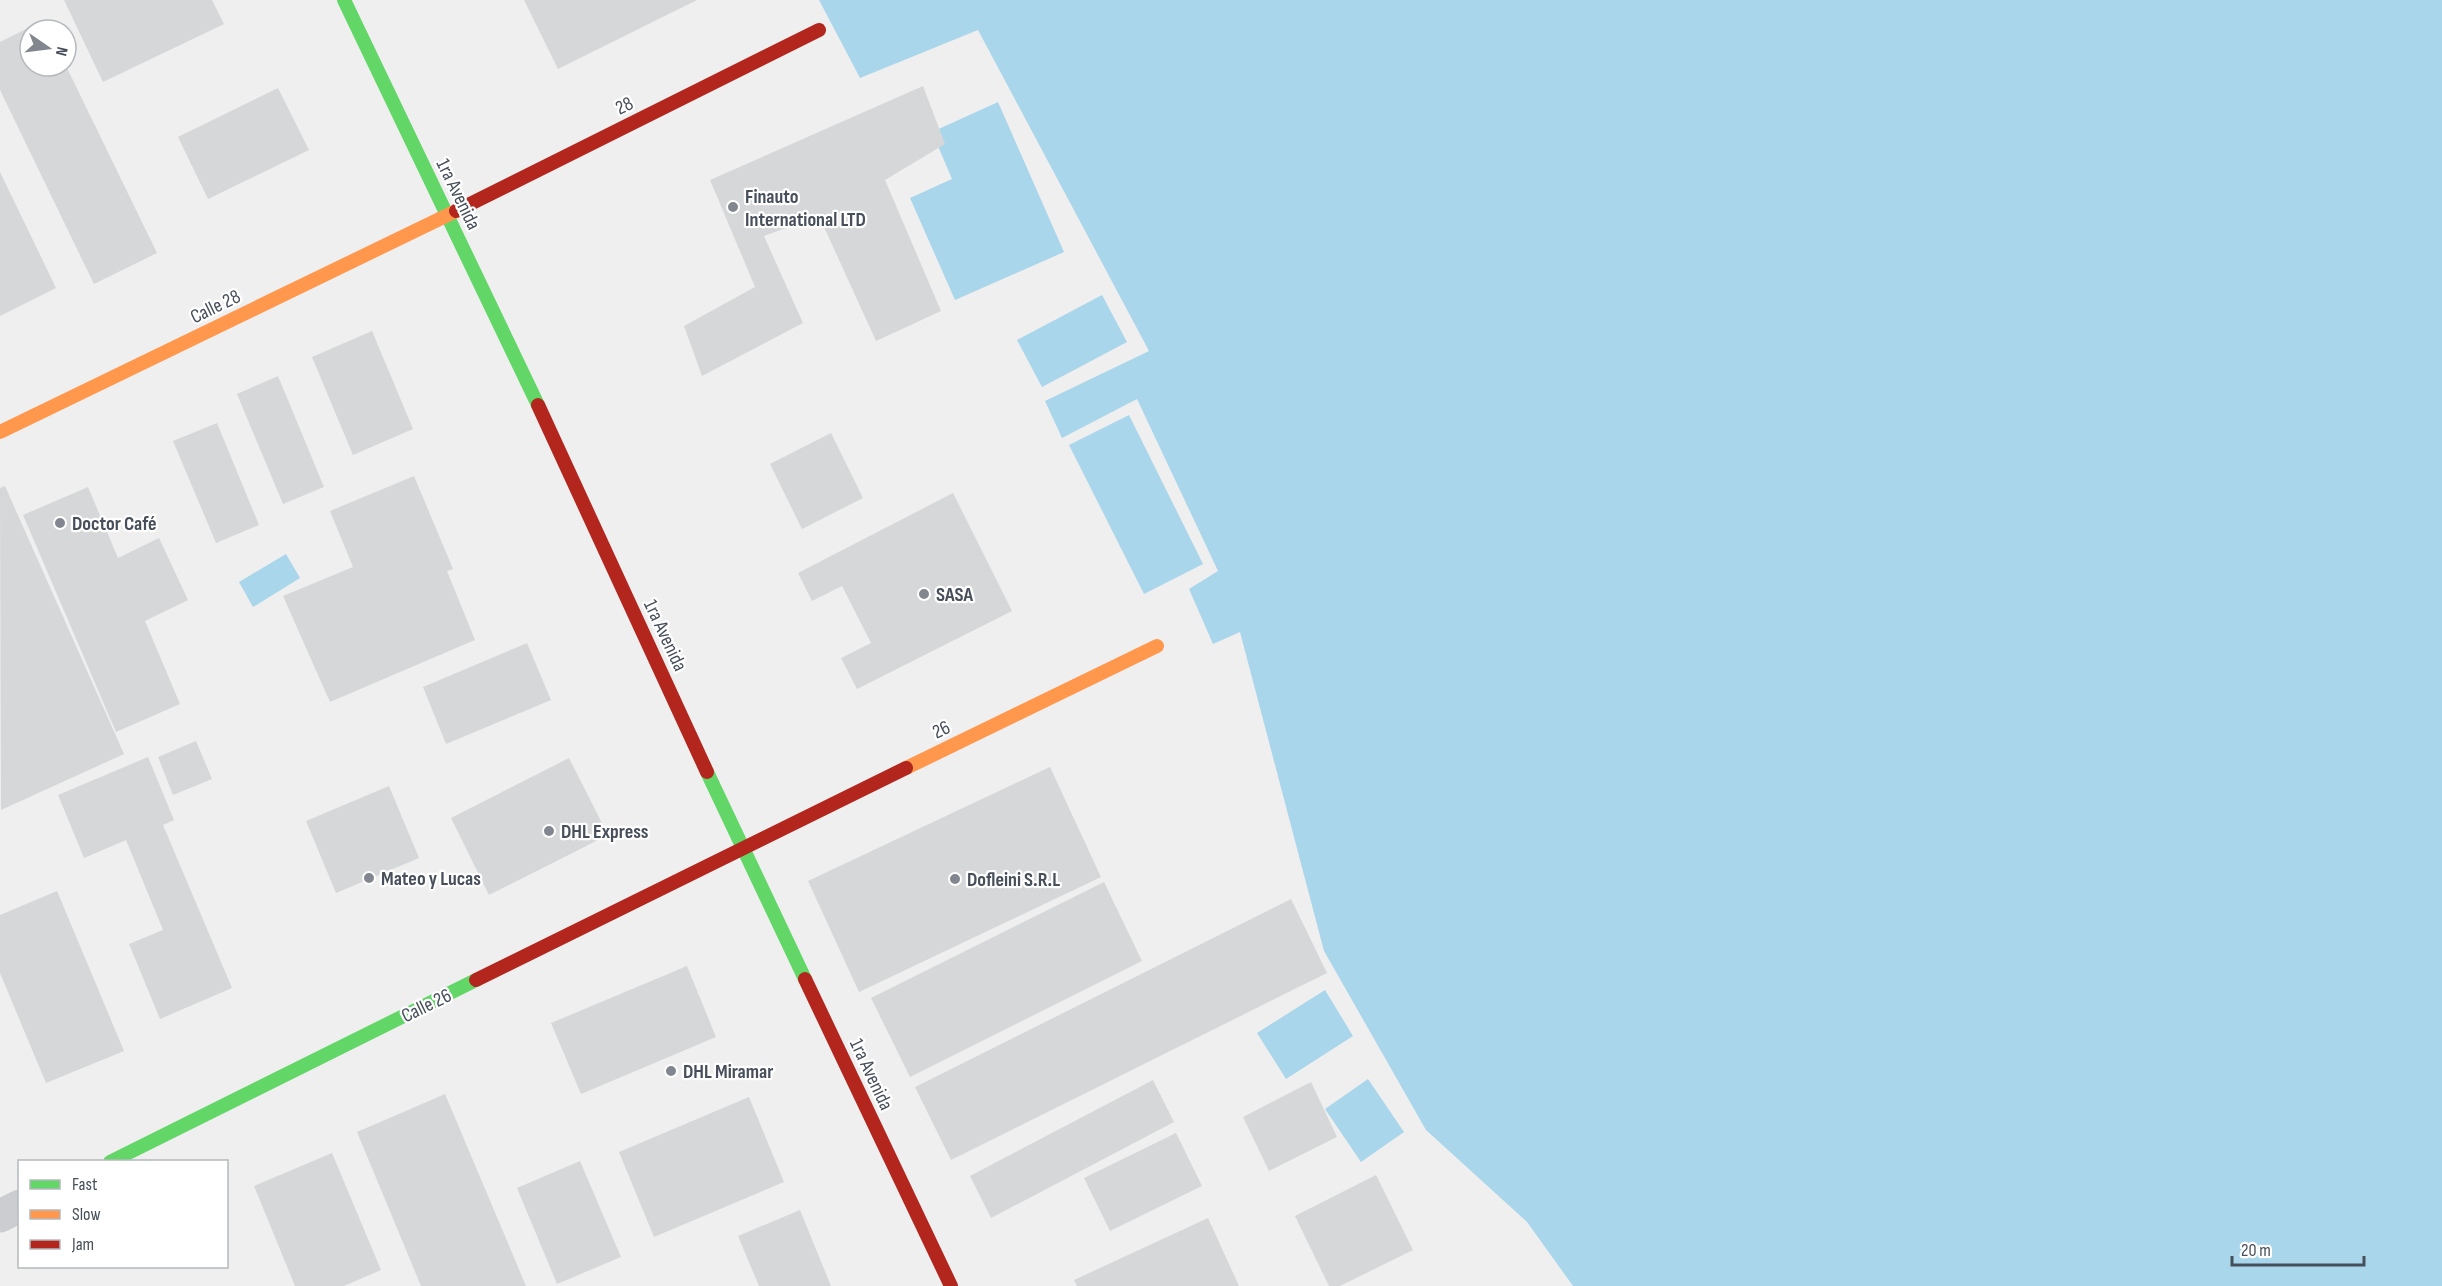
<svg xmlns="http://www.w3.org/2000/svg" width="2442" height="1286" viewBox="0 0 2442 1286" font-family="'Sofia Sans Condensed',sans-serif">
  <rect width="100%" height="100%" fill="#efefef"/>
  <g fill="#a9d6eb">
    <polygon points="819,0 2442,0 2442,1286 1573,1286 1527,1222 1426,1130 1324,951 1240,632 1213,644 1189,589 1218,571 1137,399 1062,438 1045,401 1149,351 978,30 860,78"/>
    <polygon points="998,102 1064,252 955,300 910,198 952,179 932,132"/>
    <polygon points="1102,295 1127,342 1042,387 1017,340"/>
    <polygon points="1129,415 1203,564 1144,594 1069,445"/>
    <polygon points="286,554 300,578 253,607 239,582"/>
    <polygon points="1325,990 1353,1036 1286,1079 1257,1033"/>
    <polygon points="1368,1079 1404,1132 1361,1162 1325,1109"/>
  </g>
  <g fill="#d6d7d9">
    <polygon points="64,0 212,0 224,24 103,82"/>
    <polygon points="524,0 697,0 558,69"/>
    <polygon points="44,20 49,30 30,30 30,66 66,66 157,253 94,284 0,90 0,42"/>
    <polygon points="923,86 945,144 885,180 941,311 876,341 819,216 764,236 803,323 702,376 684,326 755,287 710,180"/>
    <polygon points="278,88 309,150 208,199 178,137"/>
    <polygon points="0,172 56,288 0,316"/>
    <polygon points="372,331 413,429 353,455 312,357"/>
    <polygon points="278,376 324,487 283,504 237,394"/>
    <polygon points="217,423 259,525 216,543 173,441"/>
    <polygon points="831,433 863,498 802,529 770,464"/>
    <polygon points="414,476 453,569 447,571 475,640 330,702 283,596 353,567 330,511"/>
    <polygon points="5,486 124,754 1,810 0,488"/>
    <polygon points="88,487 118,558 159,538 188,600 145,621 180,704 116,732 23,515"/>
    <polygon points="953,493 1012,611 857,689 841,658 871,643 842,586 812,601 798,573"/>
    <polygon points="527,643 551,700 446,744 423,687"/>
    <polygon points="196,741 212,779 173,795 158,757"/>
    <polygon points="148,757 174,820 163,825 232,988 160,1019 129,944 163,930 126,840 84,858 58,795"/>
    <polygon points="569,758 608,835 489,895 451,818"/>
    <polygon points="1050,767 1101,877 859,992 808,881"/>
    <polygon points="389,786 419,858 336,893 306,821"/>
    <polygon points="1104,882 1142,961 910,1077 871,998"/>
    <polygon points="57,891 124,1051 46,1083 0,973 0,915"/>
    <polygon points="1291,899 1327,973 951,1160 915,1087"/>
    <polygon points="687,966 716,1037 581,1094 551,1023"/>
    <polygon points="1153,1080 1174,1122 991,1218 970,1176"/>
    <polygon points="1311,1082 1337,1137 1269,1171 1243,1117"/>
    <polygon points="445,1094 526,1286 421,1286 357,1132"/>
    <polygon points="749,1097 784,1182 654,1237 619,1152"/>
    <polygon points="1176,1133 1202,1186 1110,1231 1084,1178"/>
    <polygon points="332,1153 381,1270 344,1286 295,1286 254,1186"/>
    <polygon points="580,1161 621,1257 557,1284 517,1188"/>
    <polygon points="1376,1175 1413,1250 1340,1286 1329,1286 1295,1216"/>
    <polygon points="800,1210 831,1286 759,1286 738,1236"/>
    <polygon points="1208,1218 1239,1286 1077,1286 1074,1280"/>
  </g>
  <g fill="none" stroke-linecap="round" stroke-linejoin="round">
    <polyline stroke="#cbcdd0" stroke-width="33" points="0,1216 20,1206"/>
    <g stroke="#63d668" stroke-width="14">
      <polyline points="344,0 538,405"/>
      <polyline points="707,772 805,979"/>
      <polyline points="110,1162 476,980"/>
    </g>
    <g stroke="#ff974d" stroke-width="14">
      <polyline points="0,432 456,211"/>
      <polyline points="906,768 1157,646"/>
    </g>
    <g stroke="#b3261e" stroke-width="14">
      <polyline points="456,211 819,30"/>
      <polyline points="538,405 707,772"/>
      <polyline points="805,979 951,1286"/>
      <polyline points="476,980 906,768"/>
    </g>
  </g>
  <g fill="#82878f" stroke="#fff" stroke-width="2">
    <circle cx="733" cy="207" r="6"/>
    <circle cx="60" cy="523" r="6"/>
    <circle cx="924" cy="594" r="6"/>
    <circle cx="549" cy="831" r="6"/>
    <circle cx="369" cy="878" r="6"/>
    <circle cx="955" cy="879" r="6"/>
    <circle cx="671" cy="1071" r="6"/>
  </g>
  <g text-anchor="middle" stroke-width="4.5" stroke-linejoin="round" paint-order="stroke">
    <g font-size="20" fill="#474f5b" stroke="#fff">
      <text transform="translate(624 105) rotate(-26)" y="7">28</text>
      <text transform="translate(459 194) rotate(64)" y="7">1ra Avenida</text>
      <text transform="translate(215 306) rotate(-26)" y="7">Calle 28</text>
      <text transform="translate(666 635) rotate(65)" y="7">1ra Avenida</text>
      <text transform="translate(941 729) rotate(-26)" y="7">26</text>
      <text transform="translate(426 1005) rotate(-26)" y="7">Calle 26</text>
      <text transform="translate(872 1074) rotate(65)" y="7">1ra Avenida</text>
    </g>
    <g font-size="20" font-weight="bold" fill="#474f5b" stroke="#fff" text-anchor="start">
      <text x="745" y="203">Finauto<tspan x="745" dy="23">International LTD</tspan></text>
      <text x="72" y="530">Doctor Café</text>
      <text x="936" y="601">SASA</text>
      <text x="561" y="838">DHL Express</text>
      <text x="381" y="885">Mateo y Lucas</text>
      <text x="967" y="886">Dofleini S.R.L</text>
      <text x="683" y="1078">DHL Miramar</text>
    </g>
  </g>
  <rect x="18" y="1160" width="210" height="108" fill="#ffffff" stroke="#b5b9bd" stroke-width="1.5"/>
  <rect x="30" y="1180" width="30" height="9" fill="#63d668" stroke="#b5b9bd" stroke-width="1.5"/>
  <text x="72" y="1190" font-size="18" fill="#474f5b">Fast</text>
  <rect x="30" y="1210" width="30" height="9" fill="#ff974d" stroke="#b5b9bd" stroke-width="1.5"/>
  <text x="72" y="1220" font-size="18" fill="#474f5b">Slow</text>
  <rect x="30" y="1240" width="30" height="9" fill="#b3261e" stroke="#b5b9bd" stroke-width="1.5"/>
  <text x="72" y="1250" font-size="18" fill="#474f5b">Jam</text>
  <g transform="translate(48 48) rotate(104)"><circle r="28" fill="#ffffff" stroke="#b5b9bd" stroke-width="1.5"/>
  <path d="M0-4.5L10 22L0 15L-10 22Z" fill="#82878f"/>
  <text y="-9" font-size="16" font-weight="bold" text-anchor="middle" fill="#474f5b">N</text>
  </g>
  <path d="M2232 1256v9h132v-9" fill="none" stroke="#474f5b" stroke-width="3"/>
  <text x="2241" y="1256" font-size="18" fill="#474f5b" stroke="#ffffff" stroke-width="4.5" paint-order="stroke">20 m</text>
</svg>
